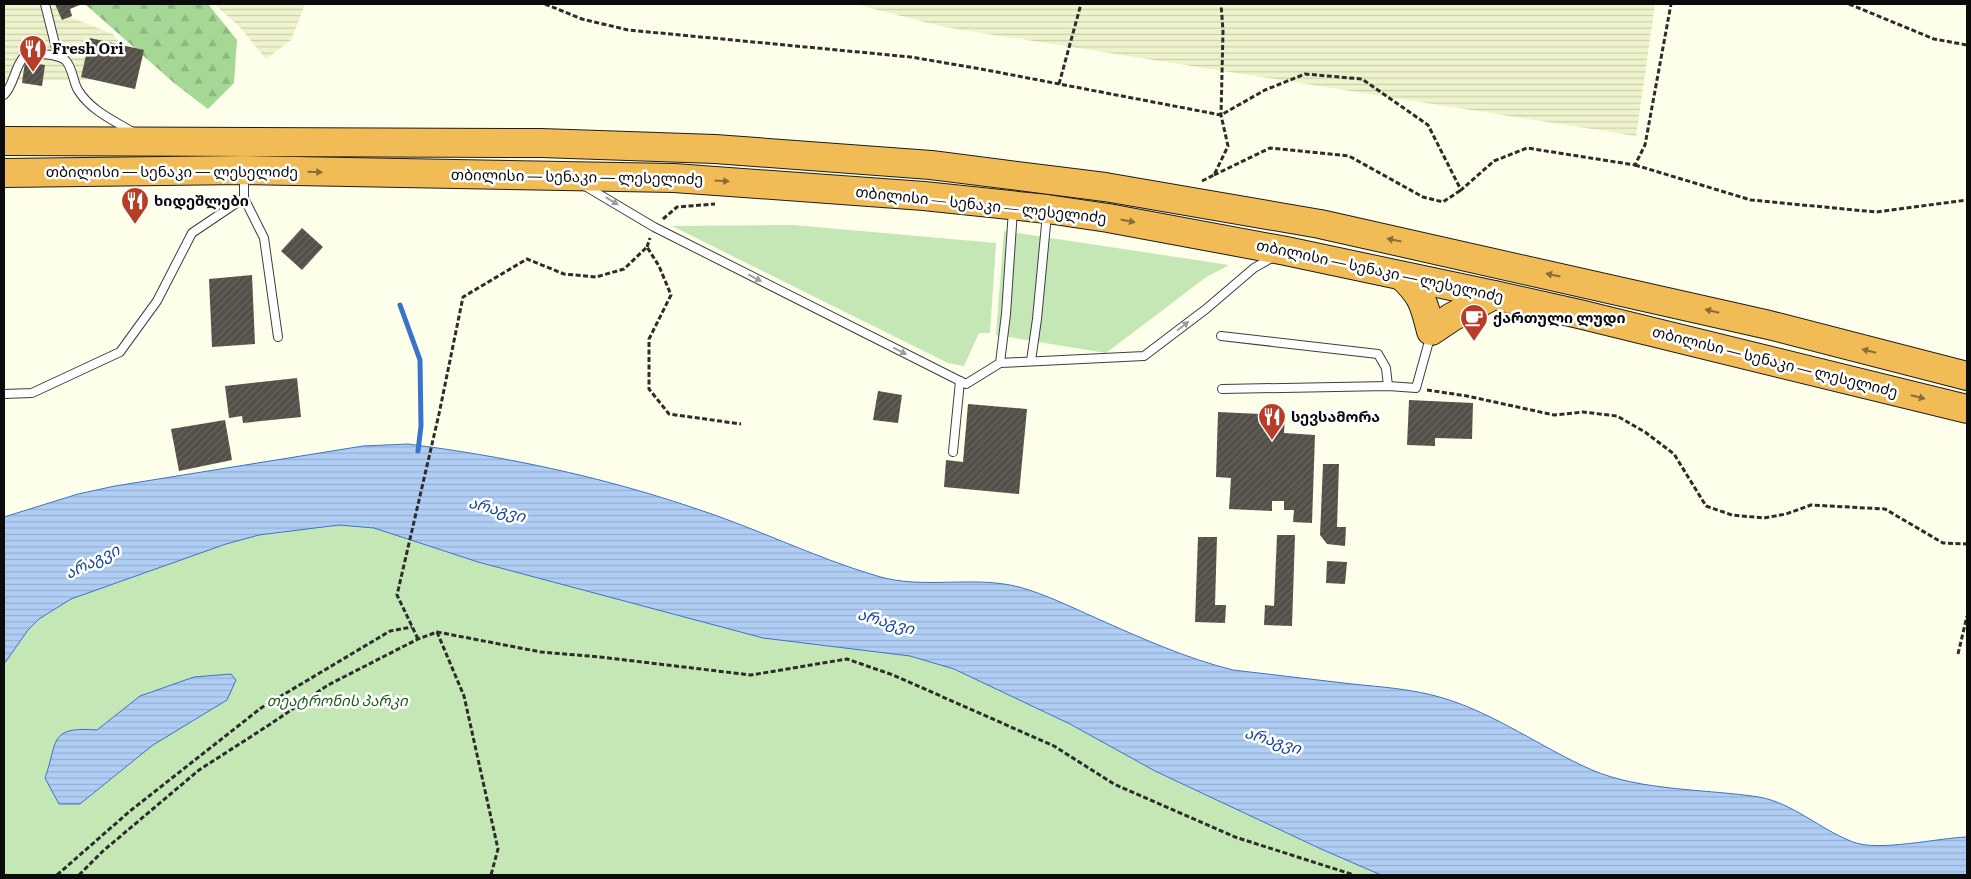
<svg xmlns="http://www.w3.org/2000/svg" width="1971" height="879" viewBox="0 0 1971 879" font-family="Literata,'Noto Sans Georgian',serif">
  <defs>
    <pattern id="farmland-rules" width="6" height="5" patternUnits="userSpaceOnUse" patternTransform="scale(1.25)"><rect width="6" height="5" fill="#eff3cb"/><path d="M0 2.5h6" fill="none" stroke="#cccfad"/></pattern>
    <pattern id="forest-firs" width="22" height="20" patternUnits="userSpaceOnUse" patternTransform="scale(1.25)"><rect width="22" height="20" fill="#a6d895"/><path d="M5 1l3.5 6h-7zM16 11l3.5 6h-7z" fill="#8eb87f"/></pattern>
    <pattern id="water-rules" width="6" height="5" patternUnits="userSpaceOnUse" patternTransform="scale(1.25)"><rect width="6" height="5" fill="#b0cdf4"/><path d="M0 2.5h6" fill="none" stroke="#96afd0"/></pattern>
    <pattern id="building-hatch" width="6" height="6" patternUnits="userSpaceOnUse" patternTransform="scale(1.25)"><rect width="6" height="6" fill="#544f48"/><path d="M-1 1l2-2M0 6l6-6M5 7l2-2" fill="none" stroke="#68645e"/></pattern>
  </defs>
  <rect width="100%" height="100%" fill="#feffea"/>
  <g fill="url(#farmland-rules)">
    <polygon points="4,4 56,4 65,15 113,34 128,55 98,80 4,80"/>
    <polygon points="214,4 305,4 291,40 266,59 240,27"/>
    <polygon points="854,4 1655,4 1636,136 944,27"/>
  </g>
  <g fill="#c5e7b5">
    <polygon points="793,225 996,243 990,333 979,333 964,366 948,363 672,226"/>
    <polygon points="1004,231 1229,265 1205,278 1106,353 996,335"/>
    <polygon points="339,525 374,528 478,562 763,638 910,656 954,669 1070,724 1155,771 1321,849 1381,875 4,875 4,664 28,630 39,619 71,599 226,544 259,535"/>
  </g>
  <polygon fill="url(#forest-firs)" points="85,4 208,4 237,40 234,83 208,109 174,83"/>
  <g fill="url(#water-rules)" stroke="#3973ca">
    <path d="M408,444c95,12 191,32 283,63 63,20 122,50 186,69 46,14 96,-1 142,11 26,7 52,20 77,31 45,20 89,40 137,52 40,5 79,9 119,14 30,3 61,5 91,14 53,16 99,50 149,72 49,21 114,19 167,27 34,6 62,33 94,45 26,10 84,-4 114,-5v38h-586l-60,-26 -166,-78 -85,-47 -116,-55 -44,-13 -147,-18 -285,-76 -104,-34 -35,-3 -80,10 -33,9 -155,55 -32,20 -11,11 -24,34v-147l74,-23 37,-8 248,-40z"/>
    <path d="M231,674l5,6 -9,20 -74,45 -73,59h-21l-14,-26c13,-36 3,-52 52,-48l43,-34 54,-19z"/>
  </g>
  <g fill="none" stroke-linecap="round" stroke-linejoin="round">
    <polyline stroke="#3973ca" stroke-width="5" points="400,305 420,360 421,426 418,451"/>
  </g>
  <g fill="url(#building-hatch)">
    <polygon points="55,4 82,4 70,9 72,16 62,20"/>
    <polygon points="90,38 144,50 135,89 81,77"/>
    <polygon points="25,62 45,65 42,86 22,83"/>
    <polygon points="302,228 323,247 302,270 281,251"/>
    <polygon points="252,275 255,344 212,347 209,279"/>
    <polygon points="297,378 301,417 243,423 242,416 229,418 225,386"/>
    <polygon points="878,391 902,395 898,423 873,420"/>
    <polygon points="1409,400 1473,403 1472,439 1435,438 1435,446 1407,445"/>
    <polygon points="968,404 1027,409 1019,494 944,487 946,460 963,462"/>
    <polygon points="1218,412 1285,415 1284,433 1315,435 1312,523 1293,522 1294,510 1284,510 1284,501 1272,501 1272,511 1229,509 1231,478 1216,477"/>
    <polygon points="225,420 232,460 179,471 171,429"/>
    <polygon points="1323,464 1339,464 1337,527 1346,527 1345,546 1327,544 1320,535"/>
    <polygon points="1277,535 1295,535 1292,626 1264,625 1265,605 1274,606"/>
    <polygon points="1198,537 1217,537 1215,605 1226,605 1225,623 1195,622"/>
    <polygon points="1327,561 1347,562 1345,584 1326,583"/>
  </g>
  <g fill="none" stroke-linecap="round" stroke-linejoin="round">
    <defs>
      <g id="service">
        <polyline points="45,4 58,56"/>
        <path d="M4,95c10,-10 10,-26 19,-37 6,-7 38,-4 43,3 7,8 7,21 12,29 12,20 36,31 55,42"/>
        <polyline points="244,174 244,198 264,238 278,337"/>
        <polyline points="585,186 654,227 966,384 1000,363 1144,356 1206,309 1254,268 1275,256"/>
        <polyline points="1221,336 1378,354 1386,368 1388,386"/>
        <polyline points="1031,361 1037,319 1047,214"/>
        <polyline points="1000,363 1006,314 1013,210"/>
        <polyline points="1222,389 1388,386 1416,388 1431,334"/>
        <polyline points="4,394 32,393 120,352 157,301 192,233 244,198"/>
        <polyline points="953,452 960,381"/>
      </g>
      <g id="motorway">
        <polyline points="4,141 541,143 715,149 931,165 1105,187 1320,224 1769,325 1967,376"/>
        <polyline points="4,173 243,170 674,178 924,196 1047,209 1108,218 1286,251 1494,295 1579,314 1967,409"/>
        <path d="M1402,276c21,20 22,28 29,55l21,-14 42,-22"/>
      </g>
    </defs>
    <use href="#service" stroke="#3e3e3e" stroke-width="10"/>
    <use href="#motorway" stroke="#1c1c1c" stroke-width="30"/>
    <g stroke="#2d2d2d" stroke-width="3" stroke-dasharray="5 2.5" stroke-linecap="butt">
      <polyline points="545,4 582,19 628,30 911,57 981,69 1221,115 1265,90 1305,74 1362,79 1428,125 1461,190 1494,161 1527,148 1635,165 1645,145 1671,4"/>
      <polyline points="1849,4 1934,39 1967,45"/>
      <polyline points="1059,84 1081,4"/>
      <polyline points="1635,165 1751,200 1876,212 1967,200"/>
      <polyline points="1214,175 1270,148 1349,156 1423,197 1443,202 1461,190"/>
      <polyline points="1202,181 1214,175 1228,146 1221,115 1223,31 1221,4"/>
      <polyline points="663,219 677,207 715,204"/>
      <polyline points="647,247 650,238"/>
      <polyline points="1427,390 1467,396 1554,415 1583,412 1617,416 1645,432 1674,454 1706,506 1732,515 1764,518 1786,514 1811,505 1885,509 1943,543 1967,544"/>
      <polyline points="437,632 464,696 498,849 491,875"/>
      <polyline points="418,639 397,595 439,414 463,297 527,259 564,274 596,277 624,269 647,247 659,266 671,295 649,339 649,389 669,414 741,424"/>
      <polyline points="1958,654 1967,616"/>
      <polyline points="57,875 130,811 261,708 390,631 412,627"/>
      <polyline points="79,875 103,851 199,770 269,725 328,685 418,639 437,632 541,652 600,657 751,675 847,659 893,675 1054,746 1114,784 1235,837 1354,875"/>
    </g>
    <use href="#service" stroke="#fff" stroke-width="8"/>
    <use href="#motorway" stroke="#f1bc56" stroke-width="28"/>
  </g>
  <defs><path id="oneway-solid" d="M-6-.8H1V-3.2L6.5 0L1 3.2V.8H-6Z" transform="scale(1.25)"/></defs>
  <g fill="#8a6c34">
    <use href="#oneway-solid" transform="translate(315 172) rotate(1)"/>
    <use href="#oneway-solid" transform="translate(722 181) rotate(4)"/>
    <use href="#oneway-solid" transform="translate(1128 221) rotate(11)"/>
    <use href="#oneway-solid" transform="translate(1394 240) rotate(-168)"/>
    <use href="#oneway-solid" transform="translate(1553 275) rotate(-168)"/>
    <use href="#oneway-solid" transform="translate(1712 311) rotate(-167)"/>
    <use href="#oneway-solid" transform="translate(1869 351) rotate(-166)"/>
    <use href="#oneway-solid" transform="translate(1918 397) rotate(14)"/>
  </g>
  <g fill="#9d9d9d">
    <use href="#oneway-solid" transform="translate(612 201) rotate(31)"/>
    <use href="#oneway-solid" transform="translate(755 278) rotate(27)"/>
    <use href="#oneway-solid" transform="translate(1183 326) rotate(-37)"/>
    <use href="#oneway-solid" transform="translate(900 351) rotate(27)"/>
  </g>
  <defs>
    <symbol id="restaurant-pin" viewBox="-11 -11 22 30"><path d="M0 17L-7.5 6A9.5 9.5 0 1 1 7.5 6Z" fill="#b83d27" stroke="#fff"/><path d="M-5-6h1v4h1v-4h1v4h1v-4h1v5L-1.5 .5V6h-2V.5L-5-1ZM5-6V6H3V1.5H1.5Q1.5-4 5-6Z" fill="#fff"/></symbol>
    <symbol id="cafe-pin" viewBox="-11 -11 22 30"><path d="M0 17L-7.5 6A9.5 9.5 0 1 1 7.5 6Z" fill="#b83d27" stroke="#fff"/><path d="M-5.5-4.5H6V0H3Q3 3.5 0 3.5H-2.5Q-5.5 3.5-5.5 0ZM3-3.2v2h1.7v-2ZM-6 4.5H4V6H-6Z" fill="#fff"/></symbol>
  </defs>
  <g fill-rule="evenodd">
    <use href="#restaurant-pin" x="17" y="33" width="32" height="43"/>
    <use href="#restaurant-pin" x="119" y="185" width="32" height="43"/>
    <use href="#cafe-pin" x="1458" y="302" width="32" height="43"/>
    <use href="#restaurant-pin" x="1256" y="401" width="32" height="43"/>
  </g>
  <g text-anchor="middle" stroke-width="5" stroke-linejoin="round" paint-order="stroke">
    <g font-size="15" font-weight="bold" fill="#0b0b0b" stroke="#fff" text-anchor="start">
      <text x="52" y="54">Fresh Ori</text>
      <text x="154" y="206">ხიდეშლები</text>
      <text x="1493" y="323">ქართული ლუდი</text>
      <text x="1291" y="422">სევსამორა</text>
    </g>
    <g font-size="15" fill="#0b0b0b" stroke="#fff">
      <text x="172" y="177">თბილისი — სენაკი — ლესელიძე</text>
      <text transform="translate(577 177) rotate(1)" y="5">თბილისი — სენაკი — ლესელიძე</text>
      <text transform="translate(981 205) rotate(6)" y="5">თბილისი — სენაკი — ლესელიძე</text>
      <text transform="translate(1380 271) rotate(12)" y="5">თბილისი — სენაკი — ლესელიძე</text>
      <text transform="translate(1775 362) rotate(14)" y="5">თბილისი — სენაკი — ლესელიძე</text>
    </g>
    <g font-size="15" font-style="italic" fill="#1e611e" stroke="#fff">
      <text x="337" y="706">თეატრონის პარკი</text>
    </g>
    <g font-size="16" font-style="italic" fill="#18479a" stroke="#fff">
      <text transform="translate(497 509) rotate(15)" y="6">არაგვი</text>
      <text transform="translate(92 561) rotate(-26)" y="6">არაგვი</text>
      <text transform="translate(886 621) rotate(16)" y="6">არაგვი</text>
      <text transform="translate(1273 740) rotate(17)" y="6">არაგვი</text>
    </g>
  </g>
  <rect width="1971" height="879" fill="none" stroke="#0b0b0b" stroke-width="10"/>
</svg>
